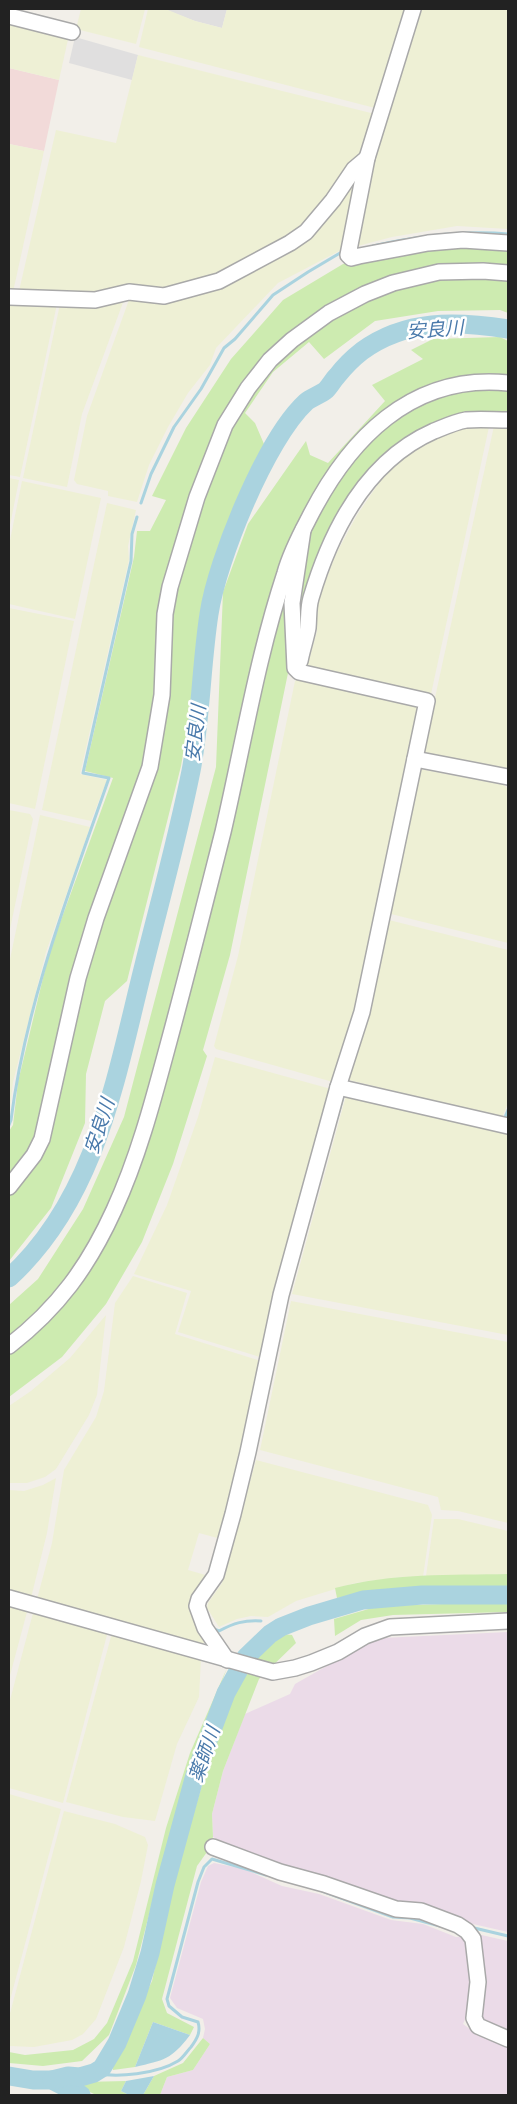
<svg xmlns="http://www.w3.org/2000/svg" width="517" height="2104" viewBox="0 0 517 2104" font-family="'Varela Round','Noto Sans JP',sans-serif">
  <rect width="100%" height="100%" fill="#f2efe9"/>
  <g fill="#e0dfdf">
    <polygon points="163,9 227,9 222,28 195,21"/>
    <polygon points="75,37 138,55 132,80 69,63"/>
  </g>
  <polygon fill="#f2dad9" points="9,68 59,80 44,151 9,144"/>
  <g fill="#ebdbe8">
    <polygon points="508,1632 508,1932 398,1907 254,1858 213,1837 212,1814 223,1771 245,1714 290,1694 295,1684 362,1646 382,1638"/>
    <polygon points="214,1863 244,1869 282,1886 319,1894 391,1920 423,1924 456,1937 462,1937 466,1942 472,1987 469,2010 463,2024 478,2035 508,2047 508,2095 160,2095 167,2077 193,2070 210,2044 203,2038 205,2029 203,2019 177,2008 170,1998 201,1882 208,1866"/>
    <polygon points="477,1934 508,1941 508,2034 484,2024 478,2011"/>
  </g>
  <g fill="#eef0d5">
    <polygon points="81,9 145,9 136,44 76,29"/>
    <polygon points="148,9 168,10 195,21 222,28 227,9 409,9 375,108 139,47"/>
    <polygon points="419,9 508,9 508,229 457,226 392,237 354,247 375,158"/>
    <polygon points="9,20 69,35 59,80 9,68"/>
    <polygon points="138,55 375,114 367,145 303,229 226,274 179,287 96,297 19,291 56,130 116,143"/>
    <polygon points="9,144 44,151 13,292 9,295"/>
    <polygon points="357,171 345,248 278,283 216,348 210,365 188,393 168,427 149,465 137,502 108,496 108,491 77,484 74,480 87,416 130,297 181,297 230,284 255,268 274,258 287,254 322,221"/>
    <polygon points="125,297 82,414 67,487 23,478 60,304"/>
    <polygon points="9,304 57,304 20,477 9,475"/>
    <polygon points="494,426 508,426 508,773 425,756 423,753"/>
    <polygon points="459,427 489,427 431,694 307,667 317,631 315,608 336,554 357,515 385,474 407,452 432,437"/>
    <polygon points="9,478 19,480 9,530"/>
    <polygon points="22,481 101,498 75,619 9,604 9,545"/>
    <polygon points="107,503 136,510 128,546 129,560 80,774 107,780 91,821 42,810"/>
    <polygon points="9,608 74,621 35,809 9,803"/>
    <polygon points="299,678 418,703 420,708 356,1009 333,1082 216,1049 214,1046 238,956 295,681"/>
    <polygon points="420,769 504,785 508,789 508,943 391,914"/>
    <polygon points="9,810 30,814 33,819 9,934"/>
    <polygon points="40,815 90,827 46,952 13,1082 9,1118 9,964"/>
    <polygon points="389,920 508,950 508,1103 503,1115 501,1117 349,1080 371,1010"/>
    <polygon points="215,1057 331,1089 263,1358 178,1332 191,1291 134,1274 167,1205 198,1117"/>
    <polygon points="347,1092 508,1130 508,1335 292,1294"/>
    <polygon points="133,1276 187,1293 175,1334 264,1362 221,1539 199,1533 188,1570 209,1576 195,1595 207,1640 202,1644 37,1599 52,1543 64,1470 96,1417 104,1391 115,1303"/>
    <polygon points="291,1301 508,1342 508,1523 458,1511 441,1510 438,1497 260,1450"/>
    <polygon points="106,1315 97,1395 89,1415 56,1469 45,1477 27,1483 9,1483 9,1406 31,1391 70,1358"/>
    <polygon points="256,1460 428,1505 432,1515 423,1577 401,1577 355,1583 296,1601 268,1617 251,1616 237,1619 219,1627 207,1608 208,1603 222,1583"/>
    <polygon points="56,1478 47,1533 31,1598 9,1592 9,1490 24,1491 43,1485"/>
    <polygon points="434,1519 458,1519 508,1531 508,1574 426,1576"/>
    <polygon points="9,1604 26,1608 27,1612 9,1679"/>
    <polygon points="36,1612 108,1631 63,1803 9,1788 9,1704 33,1613"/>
    <polygon points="112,1633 201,1659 199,1697 177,1744 155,1821 123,1817 66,1802"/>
    <polygon points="9,1794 61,1809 9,2004"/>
    <polygon points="64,1811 115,1824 145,1837 148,1845 141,1881 124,1947 96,2019 83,2034 72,2040 34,2047 9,2046 9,2017"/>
  </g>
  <g fill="#cdebb0">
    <polygon points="508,246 508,313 500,310 438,311 375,321 324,359 309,342 273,372 245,413 255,423 264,444 217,550 200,613 192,702 181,766 127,981 105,1001 86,1074 85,1123 51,1208 9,1261 9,1131 13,1125 18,1082 49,953 113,778 85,771 134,557 137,531 150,531 166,500 152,496 186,428 231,359 283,300 343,264 427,247"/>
    <polygon points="500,337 508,341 508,415 464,417 413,434 371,471 338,518 303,638 288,673 230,955 203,1050 207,1056 173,1164 142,1242 106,1304 62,1357 9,1397 9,1305 38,1279 83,1209 124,1117 216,767 223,592 248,524 306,441 310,455 328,463 385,401 372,385 423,359 411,350 433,339"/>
    <path d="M508,1574v13l-128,4 -43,7 -2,-10c56,-15 116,-13 173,-14z"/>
    <polygon points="508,1602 508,1612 393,1615 361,1620 335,1636 334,1619 379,1606"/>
    <polygon points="282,1634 292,1635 296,1643 259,1679 223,1771 212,1814 213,1837 207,1852 197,1866 162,1999 167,2013 194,2027 190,2035 153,2022 135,2067 113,2070 112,2064 152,1981 175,1877 217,1734 236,1687 266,1644"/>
    <polygon points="227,1668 193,1758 165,1853 136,1965 109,2035 82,2061 43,2066 9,2063 9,2052 25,2055 73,2050 94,2039 107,2023 133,1961 166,1828 190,1753"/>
    <polygon points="203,2038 210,2044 193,2070 167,2077 160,2095 143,2095 154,2076 183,2063"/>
    <polygon points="126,2081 121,2091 129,2095 96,2095 82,2088 83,2082"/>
  </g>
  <g fill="#aad3df">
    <path d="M153,2022l37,13c-19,25 -26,25 -55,32z"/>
    <polygon points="154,2076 143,2095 129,2095 121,2091 126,2081"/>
  </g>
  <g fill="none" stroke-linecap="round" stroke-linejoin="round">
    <g stroke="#aad3df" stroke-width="3">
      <path d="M373,246c45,-10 89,-16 135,-12"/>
      <polyline points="141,503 151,474 174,427 201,389 224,348 235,339 273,295 308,272 340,253"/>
      <polyline points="337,1118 344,1093"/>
      <polyline points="502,1120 505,1117 508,1110"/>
      <path d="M9,1125l2,-5c15,-118 59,-230 98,-342l-26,-5 48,-212 1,-27 5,-17"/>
      <path d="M214,1629l5,2c15,-8 25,-11 42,-10"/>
      <polyline points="322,1891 393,1917 410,1918 440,1926"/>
      <polyline points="470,1927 508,1936"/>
      <path d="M94,2073c23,5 63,1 84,-12 5,-3 9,-10 13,-14 6,-8 10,-15 7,-25l-16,-5 -13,-11 -2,-7 31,-117 6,-15 8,-8 54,16"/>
    </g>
    <g stroke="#aad3df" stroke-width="19">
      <path d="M9,1278c88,-80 107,-202 135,-313 16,-64 34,-129 47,-194 10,-52 10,-105 18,-157 8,-54 57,-175 97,-212 6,-5 14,-7 20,-12 4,-4 7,-10 11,-14 7,-9 16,-18 25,-25 44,-32 94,-30 146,-22"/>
      <polyline points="9,2076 33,2080 52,2080 81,2095"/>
      <polyline points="52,2080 68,2076 80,2077 94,2073 102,2068 117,2043 137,1995 150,1953 165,1885 195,1775 226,1693 246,1657 270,1634 281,1627 309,1616 363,1600 422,1595 508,1595"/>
    </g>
    <defs>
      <g id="minor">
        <polyline points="413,9 367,158 348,255 351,258 359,256 428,243 463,240 508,243"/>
        <polyline points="9,16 72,32"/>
        <polyline points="9,297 95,300 129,292 164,296 219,281 290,243 306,232 333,200 354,169 367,158"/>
        <path d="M300,661c2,-11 6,-22 8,-33 1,-11 0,-20 3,-30 20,-68 55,-137 123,-167 10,-4 21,-9 32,-11 14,-1 28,0 42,0"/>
        <polyline points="415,759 508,777"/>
        <polyline points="338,1087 508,1126"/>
        <polyline points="9,1187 34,1155 42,1139 78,978 96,918 150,767 162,695 165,614 170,587 197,497 225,425 248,388 270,360 292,340 329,313 365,294 393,283 439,272 483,271 508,273"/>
        <path d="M9,1346c49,-38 79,-79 105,-136 24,-52 39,-109 54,-165 19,-70 37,-142 55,-213 20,-86 34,-174 62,-259 5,-18 14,-36 23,-53 40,-80 103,-147 200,-137"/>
        <polyline points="9,1598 273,1672 295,1668 311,1663 338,1652 365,1636 390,1627 508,1621"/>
        <polyline points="227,1660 205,1628 197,1606 199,1599 216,1575 233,1514 248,1452 281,1295 338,1087 362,1012 427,701 299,672 295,668 292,603 303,530"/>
        <polyline points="213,1847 280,1872 324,1884 396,1909 421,1911 458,1925 467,1931 473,1939 478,1982 474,2018 478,2026 508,2039"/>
      </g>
    </defs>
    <use href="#minor" stroke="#a9a9a9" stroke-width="18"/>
    <use href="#minor" stroke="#fff" stroke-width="15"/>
  </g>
  <g text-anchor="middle" stroke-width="5" stroke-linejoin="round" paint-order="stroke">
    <g font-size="19" font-style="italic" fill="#4a7aab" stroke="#fff">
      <text transform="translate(435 329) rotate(-4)" y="7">安良川</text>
      <text transform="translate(195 733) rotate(-83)" y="7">安良川</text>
      <text transform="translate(99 1126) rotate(-72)" y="7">安良川</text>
      <text transform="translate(204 1754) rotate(-71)" y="7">薬師川</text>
    </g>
  </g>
  <rect width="517" height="2104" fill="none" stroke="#222222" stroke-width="20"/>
</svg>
